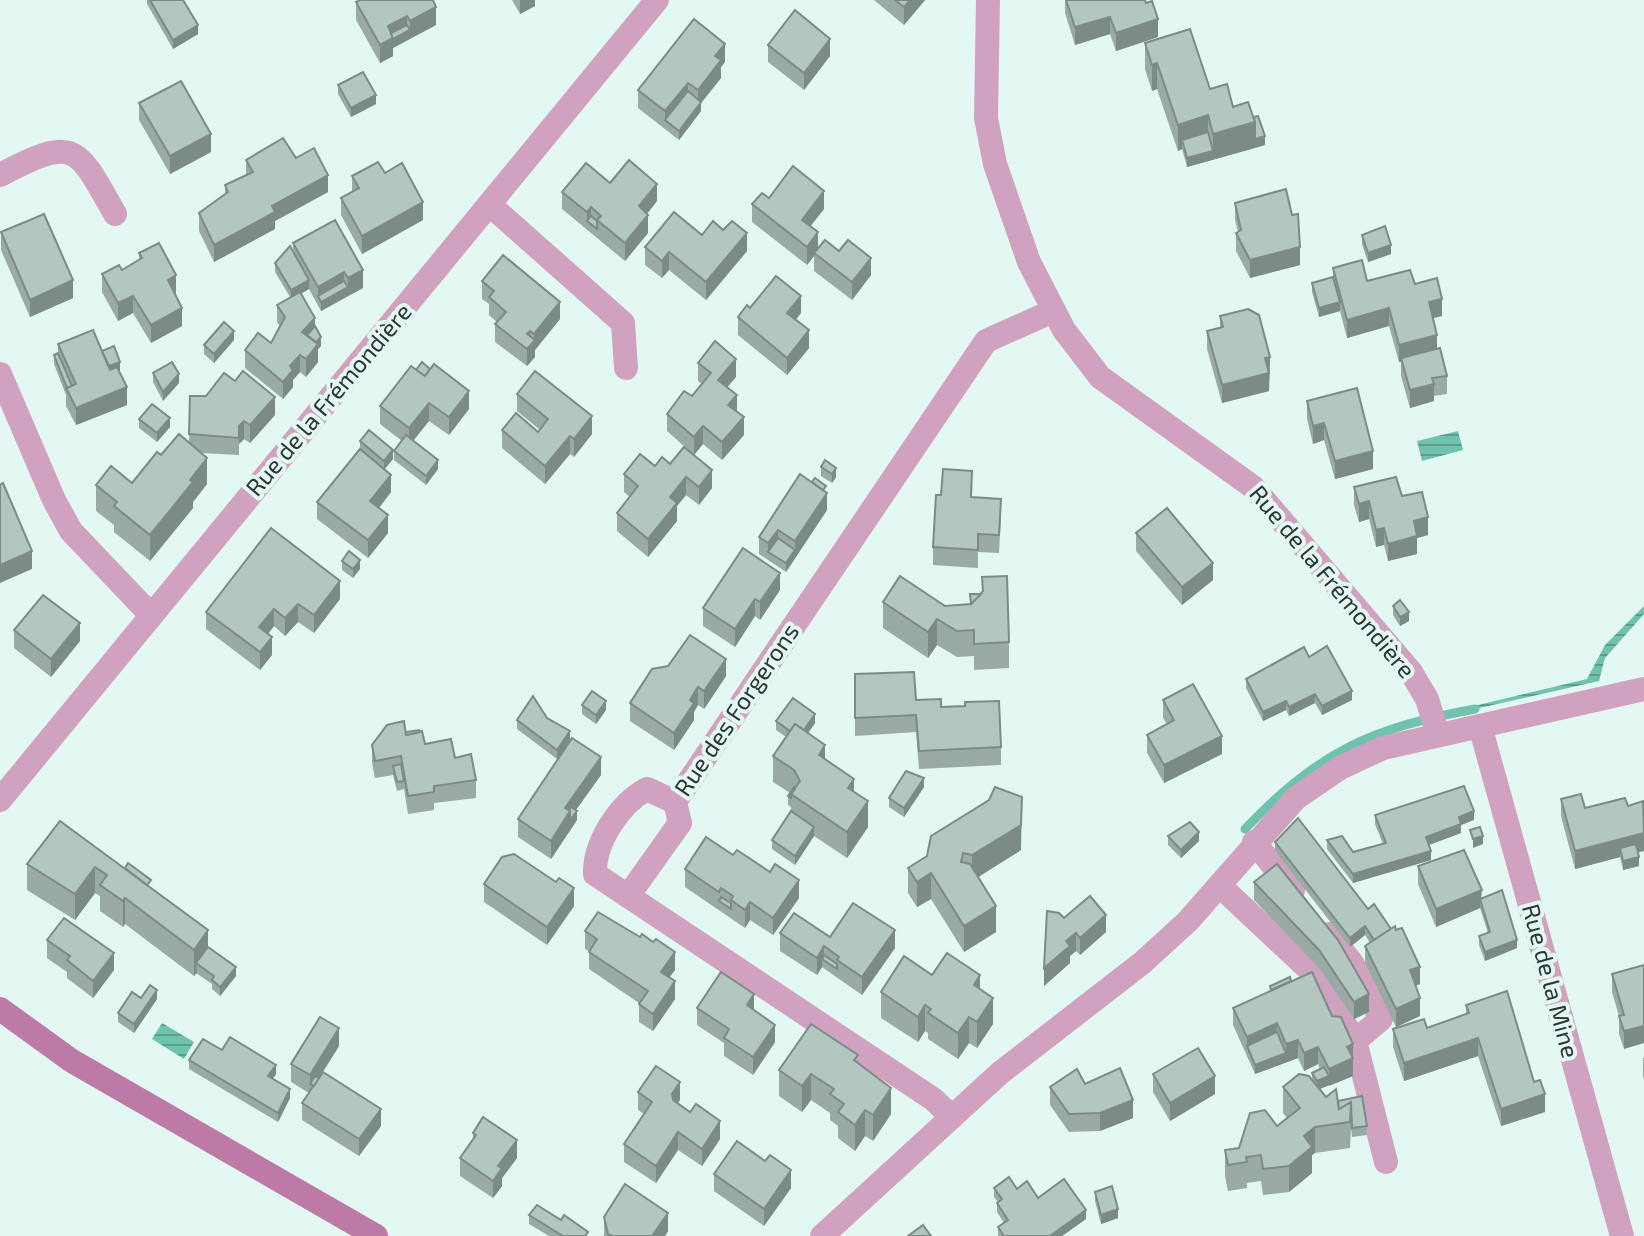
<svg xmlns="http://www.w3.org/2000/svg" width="1644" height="1236" viewBox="0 0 1644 1236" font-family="'Exo 2',sans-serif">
  <defs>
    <pattern id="water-rules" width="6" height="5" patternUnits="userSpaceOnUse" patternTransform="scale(2)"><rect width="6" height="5" fill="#6ec2ae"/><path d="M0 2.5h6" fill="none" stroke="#5b9e8e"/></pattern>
  </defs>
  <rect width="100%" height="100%" fill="#e3f8f2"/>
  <g fill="url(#water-rules)">
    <polygon points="1458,431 1463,450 1422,461 1417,441"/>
    <polygon points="1644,606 1644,614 1605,658 1599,681 1475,709 1474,706 1587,679 1605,645"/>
    <polygon points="162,1023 194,1042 184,1059 152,1039"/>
  </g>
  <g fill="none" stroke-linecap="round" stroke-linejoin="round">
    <path stroke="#6ec2ae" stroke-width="9" d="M1245,829c73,-77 126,-101 230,-120"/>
    <g stroke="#d1a2bf" stroke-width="24">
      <polyline points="988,0 986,118 995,164 1029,262 1064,330 1100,377 1253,487 1411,672 1427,699 1438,735"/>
      <path d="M0,175c75,-39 76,-31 115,39"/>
      <polyline points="490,205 623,323 626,368"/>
      <polyline points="0,374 54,500 71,531 150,614"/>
      <polyline points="1480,726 1622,1236"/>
      <polyline points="0,800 657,0"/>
      <polyline points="1254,842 1293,890"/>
      <polyline points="1220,886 1315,975 1355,1041 1386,1162"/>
      <path d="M628,896l-33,-22c-1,-31 24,-70 52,-85l28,13"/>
      <polyline points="1329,934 1352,963 1381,1019 1355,1041"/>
      <polyline points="952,1117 933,1099 628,896 680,823 675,802 986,341 1053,311"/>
      <polyline points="822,1236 1000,1073 1142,963 1188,921 1296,798 1340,768 1383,748 1644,689"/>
    </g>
    <polyline stroke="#bd7aa6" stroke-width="24" points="0,1009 72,1061 376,1236"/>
  </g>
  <g fill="#9aaba6">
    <polygon points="147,0 183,0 198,34 173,49 147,4"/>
    <polygon points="512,0 535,0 535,6 520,14"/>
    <polygon points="874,0 925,0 904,25"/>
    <polygon points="1065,0 1145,0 1158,37 1116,51 1110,34 1075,45 1065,13"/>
    <polygon points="356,2 436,25 393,48 393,56 380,63 356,20"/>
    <polygon points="1145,43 1233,107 1254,117 1265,145 1187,167 1182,149 1178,151 1157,89 1152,91 1145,69"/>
    <polygon points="768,45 830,56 804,90 768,62"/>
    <polygon points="725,62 721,67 721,78 701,103 701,111 679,140 638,108 638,90"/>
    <polygon points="338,85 376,104 351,117 338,94"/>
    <polygon points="139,103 211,152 170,174 139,120"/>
    <polygon points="296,158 328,192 275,221 275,229 214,262 199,231 199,213 225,194 225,185 246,175 246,160"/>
    <polygon points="385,173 423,220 362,254 341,215 341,198 352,192 352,176"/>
    <polygon points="610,183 657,201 647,214 648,233 625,261 562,209 562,192"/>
    <polygon points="769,198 824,209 810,226 818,248 871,275 852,300 814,271 814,256 807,265 752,222 752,204"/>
    <polygon points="1235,203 1300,265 1250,278 1236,251 1236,233 1238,232 1235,220"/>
    <polygon points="335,220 363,288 321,311 309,289 301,294 315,326 321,346 318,349 318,362 306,377 300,372 293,380 293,387 283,399 245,368 245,350 271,343 280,326 277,322 277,305 290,297 275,272 275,263 293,251 293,243"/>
    <polygon points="1,232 73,298 30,317 1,250"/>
    <polygon points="702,235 747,251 706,300 669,270 662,278 645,265 645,247"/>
    <polygon points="1362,235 1391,254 1368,262 1362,244"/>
    <polygon points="139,253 176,293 175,294 182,326 151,343 133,313 118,321 102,292 102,274 122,270 139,260"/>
    <polygon points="1333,268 1367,281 1415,284 1442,316 1433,318 1437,349 1447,376 1447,394 1434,396 1434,401 1410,408 1401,376 1401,362 1399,362 1389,326 1347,338 1340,311 1319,317 1312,292 1312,283 1333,277"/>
    <polygon points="482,281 560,319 535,350 535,357 527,366 495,342 495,324 497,322 489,315 489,304 482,299"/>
    <polygon points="750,308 801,313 796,320 809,348 787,375 738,335 738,317"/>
    <polygon points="1220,316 1270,357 1269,391 1222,403 1207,349 1207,331 1220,328"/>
    <polygon points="234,340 214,363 204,354 204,345"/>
    <polygon points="58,344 102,351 120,371 119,371 127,405 76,425 66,406 66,395 54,364 54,355 58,353"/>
    <polygon points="698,363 736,377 727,387 737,412 744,435 722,460 703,444 694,455 667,431 667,414 692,396 702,384 698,381"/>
    <polygon points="411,366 469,409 449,435 429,421 413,441 438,469 426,485 394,460 394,451 402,441 380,424 380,406"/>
    <polygon points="153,373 179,383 163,401 153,382"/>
    <polygon points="517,394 592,434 574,457 570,454 545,484 502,448 502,430 538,432 540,430 517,411"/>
    <polygon points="190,396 275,415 250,443 244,439 239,444 239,455 201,453 207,484 193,502 193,508 150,561 114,532 114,525 96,511 96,485 132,483 161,454 189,442"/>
    <polygon points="1307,401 1373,469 1335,479 1324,440 1313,444 1307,419"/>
    <polygon points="139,419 170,427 157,442 139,428"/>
    <polygon points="360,441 393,459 384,469 391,492 379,508 388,533 368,558 317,519 317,502 360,449"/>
    <polygon points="670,464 712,488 699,505 686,495 677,506 677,521 648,557 617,531 617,513 630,497 624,492 624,474"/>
    <polygon points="821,467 836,477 832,483 821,476"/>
    <polygon points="1354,487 1402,496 1428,535 1417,538 1417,554 1388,561 1384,545 1376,547 1369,519 1359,522 1354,505"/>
    <polygon points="826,491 827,510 786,572 759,554 759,537"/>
    <polygon points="972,497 1001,516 999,553 978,552 978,568 933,565 933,547"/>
    <polygon points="1136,533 1213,580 1182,605 1136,551"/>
    <polygon points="342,561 360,569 353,578 342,570"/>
    <polygon points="982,577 1009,642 1009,668 974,670 974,656 957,657 937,645 928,658 883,628 883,602 945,606 970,604 982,592"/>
    <polygon points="780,590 760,620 755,616 735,647 703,626 703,608"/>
    <polygon points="340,599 314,633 298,622 285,636 274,626 268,634 272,655 260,670 206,629 206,612"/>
    <polygon points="1393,606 1409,621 1400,626 1393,615"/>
    <polygon points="14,630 80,641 51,677 14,648"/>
    <polygon points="1309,657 1352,700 1322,715 1315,703 1289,716 1286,710 1263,721 1246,688 1246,679"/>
    <polygon points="855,674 916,700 941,707 1001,747 1001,765 919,769 916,732 855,736"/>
    <polygon points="726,676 704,709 698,705 694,712 694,720 674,750 630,721 630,703"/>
    <polygon points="1163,700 1222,754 1164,783 1147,753 1147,735 1167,724 1163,718"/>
    <polygon points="582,705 606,710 596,724 582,714"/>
    <polygon points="547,718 570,740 557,759 517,729 517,720"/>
    <polygon points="776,721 815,723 808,733 825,759 854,792 868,827 847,858 814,836 795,865 772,849 772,840 791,811 791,807 788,805 788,796 790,793 773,782 773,756 786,737 776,730"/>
    <polygon points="406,732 425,744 455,758 476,780 476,798 434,803 434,810 408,814 404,789 397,791 393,775 375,778 372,763 372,745"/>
    <polygon points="601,775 576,810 577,820 551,859 518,837 518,819"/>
    <polygon points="924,787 904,817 889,807 889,798"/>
    <polygon points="1561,799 1585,808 1638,852 1639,866 1623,870 1620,857 1575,869 1561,816"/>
    <polygon points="1375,815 1474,820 1461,825 1461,833 1429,845 1431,860 1353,883 1327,849 1327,840 1353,852 1383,844 1375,824"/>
    <polygon points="1298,818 1420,984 1415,986 1420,1016 1396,1027 1365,963 1365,946 1370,943 1365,935 1350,947 1275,851 1275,842"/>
    <polygon points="60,821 151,888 236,976 220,996 212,989 212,984 196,973 194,976 125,924 123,927 100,911 100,896 95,893 75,920 27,890 27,864"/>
    <polygon points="1168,836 1199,841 1181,858 1168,845"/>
    <polygon points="1021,850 978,877 996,932 964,952 931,899 917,907 908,893 908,868 927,856"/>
    <polygon points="1277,864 1369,1012 1354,1019 1319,968 1254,900 1254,882"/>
    <polygon points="1418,866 1482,899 1517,948 1485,961 1479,945 1479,936 1488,933 1480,908 1436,927 1418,884"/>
    <polygon points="685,869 799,898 773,935 750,920 745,928 685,887"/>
    <polygon points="556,882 574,906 547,945 484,902 484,884"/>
    <polygon points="1064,918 1106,932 1080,955 1076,951 1070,956 1070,963 1044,986"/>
    <polygon points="585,931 675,970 669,977 675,999 653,1031 639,1022 639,1003 589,969 589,951 585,949"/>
    <polygon points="780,933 830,937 895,948 862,995 822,967 817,975 780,951"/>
    <polygon points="47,940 114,970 93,998 67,978 67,972 47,958"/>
    <polygon points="1644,965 1624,1049 1619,1034 1619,1016 1612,992 1612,974"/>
    <polygon points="932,975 980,989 993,1024 977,1048 969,1043 958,1059 928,1039 928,1033 925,1031 918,1042 881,1018 881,992"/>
    <polygon points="1291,981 1332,1016 1353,1044 1353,1076 1320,1089 1326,1097 1338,1101 1367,1126 1367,1135 1352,1137 1351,1128 1350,1148 1315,1153 1312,1155 1312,1173 1289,1192 1263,1195 1261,1181 1247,1183 1247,1188 1228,1191 1225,1176 1225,1150 1239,1148 1277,1126 1287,1118 1283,1113 1283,1087 1312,1080 1312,1073 1320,1069 1318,1064 1304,1071 1298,1058 1255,1074 1233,1025 1233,1008 1270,991 1270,986"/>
    <polygon points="157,999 134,1033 118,1022 118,1013"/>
    <polygon points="1466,1005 1534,1082 1545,1112 1501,1126 1478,1056 1404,1081 1393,1047 1393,1029 1427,1028 1466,1014"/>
    <polygon points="697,1008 754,1010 775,1042 753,1075 724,1056 724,1043 697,1025"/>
    <polygon points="339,1046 319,1078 381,1126 359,1156 302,1120 302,1103 309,1093 291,1082 291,1064"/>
    <polygon points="222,1050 276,1074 273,1079 290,1098 278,1122 189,1069 189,1060"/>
    <polygon points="1643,1058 1644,1058 1644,1080 1643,1076"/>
    <polygon points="858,1063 891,1114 873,1141 865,1136 855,1151 838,1138 838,1126 830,1120 830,1113 811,1100 802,1112 779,1096 779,1070"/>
    <polygon points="1153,1074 1215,1094 1170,1121 1153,1092"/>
    <polygon points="1050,1087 1133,1118 1100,1131 1069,1132 1050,1105"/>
    <polygon points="638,1092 680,1100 678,1103 720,1139 702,1166 678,1150 656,1183 624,1162 624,1144 644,1114 638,1110"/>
    <polygon points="473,1133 517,1158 502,1178 502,1186 493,1198 460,1176 460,1158 473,1140"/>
    <polygon points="714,1174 791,1188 764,1226 714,1191"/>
    <polygon points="994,1188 1017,1189 1086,1219 1062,1236 998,1236 998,1227 1004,1223 997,1212 997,1203 998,1202 994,1197"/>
    <polygon points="1095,1192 1118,1218 1101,1224 1095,1201"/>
    <polygon points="529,1215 588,1236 549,1236 529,1224"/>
    <polygon points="604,1217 668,1231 665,1236 604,1236"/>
  </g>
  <g fill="#7d8b87">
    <polygon points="520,0 535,0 535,6 520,14"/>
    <polygon points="910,0 925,0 904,25 904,7"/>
    <polygon points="436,7 436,25 393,48 393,56 380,63 380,45 388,26 407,16 407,32 410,30 410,21"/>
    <polygon points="1110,17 1110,34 1075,45 1075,27"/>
    <polygon points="1158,19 1158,37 1116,51 1116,33"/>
    <polygon points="198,25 198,34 173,49 173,40"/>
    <polygon points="830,39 830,56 804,90 804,73"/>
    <polygon points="725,44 725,62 721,67 721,78 701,103 701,111 679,140 679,131 698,107 698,90 715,56"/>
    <polygon points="1157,63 1157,89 1152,91 1152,65"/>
    <polygon points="688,83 688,100 665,120 665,111"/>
    <polygon points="376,95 376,104 351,117 351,108"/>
    <polygon points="1208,115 1208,141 1182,140 1182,149 1178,151 1178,125"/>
    <polygon points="1255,122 1255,148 1187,167 1187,158 1213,151 1213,134"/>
    <polygon points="211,134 211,152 170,174 170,156"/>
    <polygon points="1265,136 1265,145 1255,148 1255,139"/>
    <polygon points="328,175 328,192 275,221 275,229 214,262 214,245 272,206"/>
    <polygon points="657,184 657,201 639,224 639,206"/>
    <polygon points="824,191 824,209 802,237 802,220"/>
    <polygon points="423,202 423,220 362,254 362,236"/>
    <polygon points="591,207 591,224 587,221 587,212"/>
    <polygon points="648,215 648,233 625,261 625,243"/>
    <polygon points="818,232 818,250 814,253 814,256 807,265 807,247"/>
    <polygon points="747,233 747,251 706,300 706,282"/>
    <polygon points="1391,245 1391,254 1368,262 1368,253"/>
    <polygon points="1300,247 1300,265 1250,278 1250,260"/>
    <polygon points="669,252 669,270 662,278 662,261"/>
    <polygon points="871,258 871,275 852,300 852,282"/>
    <polygon points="363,270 363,288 348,296 348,278"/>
    <polygon points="344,272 344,289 348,287 348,296 321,311 321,302 318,296 318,287"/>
    <polygon points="176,275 176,293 168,298 168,280"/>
    <polygon points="73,280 73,298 30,317 30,300"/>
    <polygon points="309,280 309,289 291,299 291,290"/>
    <polygon points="133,296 133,313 118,321 118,303"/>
    <polygon points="801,296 801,313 787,330 787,313"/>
    <polygon points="1442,299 1442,316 1429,319 1429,302"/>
    <polygon points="560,302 560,319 535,350 535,357 527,366 527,334 530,331 530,346 534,341 534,334"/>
    <polygon points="1340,302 1340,311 1319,317 1319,308"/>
    <polygon points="182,308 182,326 151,343 151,325"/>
    <polygon points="1389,308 1389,326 1347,338 1347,320"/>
    <polygon points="315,318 315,335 302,340 302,332"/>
    <polygon points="809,330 809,348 787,375 787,358"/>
    <polygon points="234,331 234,340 214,363 214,354"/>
    <polygon points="1437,335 1437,352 1401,358 1401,362 1399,362 1399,345"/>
    <polygon points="321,337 321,346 318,349 318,362 306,377 306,359 311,348"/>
    <polygon points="300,355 300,372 293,380 293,387 283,399 283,382 290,366"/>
    <polygon points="1270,357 1269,391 1222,403 1222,385"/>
    <polygon points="736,359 736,377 718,398 718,380"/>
    <polygon points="120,362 120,371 106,376 106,367"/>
    <polygon points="179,374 179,383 163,401 163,392"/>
    <polygon points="1434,384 1434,401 1410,408 1410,390"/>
    <polygon points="127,387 127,405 76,425 76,408"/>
    <polygon points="469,391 469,409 449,435 449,417"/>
    <polygon points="737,395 737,412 728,405"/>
    <polygon points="275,397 275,415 250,443 250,425"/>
    <polygon points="429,403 429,421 409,446 409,428"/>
    <polygon points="592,416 592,434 574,457 574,439"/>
    <polygon points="744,417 744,435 722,460 722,442"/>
    <polygon points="170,418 170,427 157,442 157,433"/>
    <polygon points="244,421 244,439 239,444 239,426"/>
    <polygon points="1324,423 1324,440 1313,444 1313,426"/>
    <polygon points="703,426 703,444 694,455 694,437"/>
    <polygon points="570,436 570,454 545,484 545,466"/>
    <polygon points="393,450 393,459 384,470 384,461"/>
    <polygon points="1373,451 1373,469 1335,479 1335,461"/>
    <polygon points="207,458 207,484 193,502 193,508 150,561 150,535"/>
    <polygon points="438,460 438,469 426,485 426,476"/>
    <polygon points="836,468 836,477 832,483 832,474"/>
    <polygon points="712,470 712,488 699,505 699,487"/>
    <polygon points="391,475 391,492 370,519 370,501"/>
    <polygon points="686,477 686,495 677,506 677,521 648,557 648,539 670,497"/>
    <polygon points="827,493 827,510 786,572 786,563 795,550 795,541"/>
    <polygon points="1369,501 1369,519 1359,522 1359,504"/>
    <polygon points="388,515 388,533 368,558 368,540"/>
    <polygon points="1428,517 1428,535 1417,538 1417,554 1388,561 1388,544 1414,521"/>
    <polygon points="1384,528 1384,545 1376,547 1376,530"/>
    <polygon points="778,530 778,547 768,552 768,561 768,543"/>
    <polygon points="32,551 32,569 0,583 0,565"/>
    <polygon points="360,560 360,569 353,578 353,569"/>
    <polygon points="1213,563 1213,580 1182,605 1182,587"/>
    <polygon points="780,573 780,590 760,620 760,602"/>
    <polygon points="340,581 340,599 314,633 314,615"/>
    <polygon points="755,599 755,616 735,647 735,629"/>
    <polygon points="298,604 298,622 285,636 285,618"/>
    <polygon points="274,609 274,626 259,645 259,627"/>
    <polygon points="1409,612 1409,621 1400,626 1400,617"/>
    <polygon points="937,619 937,645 928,658 928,632"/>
    <polygon points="80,623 80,641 51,677 51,659"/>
    <polygon points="272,637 272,655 260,670 260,652"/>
    <polygon points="726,659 726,676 704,709 704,691"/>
    <polygon points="698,687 698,705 694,712 694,720 674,750 674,733 690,700"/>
    <polygon points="1352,691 1352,700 1322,715 1322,706"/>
    <polygon points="1315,694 1315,703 1289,716 1289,707"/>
    <polygon points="606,701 606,710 596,724 596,715"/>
    <polygon points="1286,701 1286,710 1263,721 1263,712"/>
    <polygon points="815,714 815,723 799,746 799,737"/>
    <polygon points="570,731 570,740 557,759 557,750"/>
    <polygon points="1222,736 1222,754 1164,783 1164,765"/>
    <polygon points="825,745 825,771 819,755"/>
    <polygon points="601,757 601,775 570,818 577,811 577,820 551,859 551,841 565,808"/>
    <polygon points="924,778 924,787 904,817 904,808"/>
    <polygon points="854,779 854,805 848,788"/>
    <polygon points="1022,797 1021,850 972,881 972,855"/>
    <polygon points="868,801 868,827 847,858 847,832"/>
    <polygon points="1474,811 1474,820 1461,825 1461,833 1426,846 1426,837 1459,817"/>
    <polygon points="814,827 814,836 795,865 795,856"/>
    <polygon points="1199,832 1199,841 1181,858 1181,850"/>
    <polygon points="1644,833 1644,851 1622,856 1620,848 1620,857 1575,869 1575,851"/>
    <polygon points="1483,836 1483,844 1473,848 1473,839"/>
    <polygon points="1431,851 1431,860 1353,883 1353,874"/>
    <polygon points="1639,857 1639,866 1623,870 1623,861"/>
    <polygon points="95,867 95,893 75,920 75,894"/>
    <polygon points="931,873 931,899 917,907 917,882"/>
    <polygon points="799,880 799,898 773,935 773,918"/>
    <polygon points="574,888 574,906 547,945 547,927"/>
    <polygon points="1482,890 1480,908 1436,927 1436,909"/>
    <polygon points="125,898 125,924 123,927 123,901"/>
    <polygon points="750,902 750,920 745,928 745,910"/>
    <polygon points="996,906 996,932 964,952 964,926"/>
    <polygon points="1106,915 1106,932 1080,955 1080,938"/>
    <polygon points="1365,926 1365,935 1350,947 1350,938"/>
    <polygon points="208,930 208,956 196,963 197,973 194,976 194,950"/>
    <polygon points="895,930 895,948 862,995 862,977"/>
    <polygon points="1076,933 1076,951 1070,956 1070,963 1044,986 1044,968 1066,941"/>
    <polygon points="1517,940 1517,948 1485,961 1485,952"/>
    <polygon points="824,946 824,961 822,959 822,967 817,975 817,958"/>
    <polygon points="675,952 675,970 661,989 661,972"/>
    <polygon points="114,953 114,970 93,998 93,981"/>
    <polygon points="236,967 236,976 220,996 220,987"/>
    <polygon points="1420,967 1420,984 1410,988 1410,970"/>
    <polygon points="980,975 980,1001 974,985"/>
    <polygon points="675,981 675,999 653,1031 653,1014"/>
    <polygon points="157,990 157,999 134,1033 134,1024"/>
    <polygon points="754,994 754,1012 747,1005"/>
    <polygon points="1369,994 1369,1012 1354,1019 1354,1002"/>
    <polygon points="993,998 993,1024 977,1048 977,1022"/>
    <polygon points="1420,998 1420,1016 1396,1027 1396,1009"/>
    <polygon points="925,1005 925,1031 918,1042 918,1017"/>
    <polygon points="969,1017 969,1043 958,1059 958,1033"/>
    <polygon points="1277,1023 1277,1041 1247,1046 1247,1037"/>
    <polygon points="775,1025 775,1042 753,1075 753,1057"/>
    <polygon points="1644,1026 1644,1043 1624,1049 1624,1031"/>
    <polygon points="339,1028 339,1046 314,1086 310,1084 310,1075"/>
    <polygon points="1478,1038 1478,1056 1404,1081 1404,1063"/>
    <polygon points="1298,1040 1298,1058 1255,1074 1255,1065 1286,1053 1286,1044"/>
    <polygon points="1353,1044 1353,1076 1329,1086 1329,1069 1347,1047"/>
    <polygon points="1318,1047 1318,1064 1304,1071 1304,1053"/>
    <polygon points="276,1065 276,1074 268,1085 268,1076"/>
    <polygon points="811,1074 811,1100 802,1112 802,1086"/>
    <polygon points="1215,1076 1215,1094 1170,1121 1170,1103"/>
    <polygon points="1329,1076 1329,1085 1317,1090 1317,1081"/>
    <polygon points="680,1082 680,1100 672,1112 672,1094"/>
    <polygon points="891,1088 891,1114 873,1141 873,1115"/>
    <polygon points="290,1089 290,1098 278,1122 278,1113"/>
    <polygon points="1545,1094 1545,1112 1501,1126 1501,1109"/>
    <polygon points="1133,1100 1133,1118 1100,1131 1100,1113"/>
    <polygon points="381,1109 381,1126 359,1156 359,1139"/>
    <polygon points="865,1110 865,1136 855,1151 855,1125"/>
    <polygon points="720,1121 720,1139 702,1166 702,1149"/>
    <polygon points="1315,1127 1315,1153 1312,1155 1312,1173 1289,1192 1289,1166 1304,1136"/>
    <polygon points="678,1132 678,1150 656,1183 656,1166"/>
    <polygon points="517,1140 517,1158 502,1178 502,1186 493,1198 493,1181 498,1166"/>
    <polygon points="791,1170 791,1188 764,1226 764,1209"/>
    <polygon points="1118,1209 1118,1218 1101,1224 1101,1215"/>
    <polygon points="1086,1210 1086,1219 1062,1236 1050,1236"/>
    <polygon points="668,1213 668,1231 665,1236 652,1236"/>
  </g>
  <g fill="#b3c7c1" stroke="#7d8b87" stroke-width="2">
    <polygon points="150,0 183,0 198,25 173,40"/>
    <polygon points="360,0 433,0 436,7 410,21 407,16 388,26 393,38 380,45 356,2"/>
    <polygon points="895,0 910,0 904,7"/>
    <polygon points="1066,0 1145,0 1146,3 1152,1 1158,19 1116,33 1110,17 1075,27"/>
    <polygon points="795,10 830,39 804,73 768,45"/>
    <polygon points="694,19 725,44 715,56 721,60 698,90 688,83 665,111 638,90"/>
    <polygon points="407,25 410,30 393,39 391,33"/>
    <polygon points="1190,29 1210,89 1227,84 1233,107 1248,102 1255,122 1213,134 1208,115 1178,125 1157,63 1152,65 1145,43"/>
    <polygon points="363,72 376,95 351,108 338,85"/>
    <polygon points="181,81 211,134 170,156 139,103"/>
    <polygon points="688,91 701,102 679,131 665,120"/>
    <polygon points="1258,116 1265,136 1255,139 1255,122 1254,117"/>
    <polygon points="1208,132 1213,151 1187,158 1182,140"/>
    <polygon points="283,138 296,158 314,148 328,175 272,206 275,212 214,245 199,213 228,192 225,185 253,172 246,160"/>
    <polygon points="629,160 657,184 639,206 648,215 625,243 597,220 601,216 591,207 587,212 562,192 586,163 610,183"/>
    <polygon points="378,162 385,173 402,163 423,202 362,236 341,198 359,188 352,176"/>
    <polygon points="793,166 824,191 802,220 818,232 807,247 752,204 762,193 769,198"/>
    <polygon points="1286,189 1292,215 1298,214 1300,247 1250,260 1236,233 1241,230 1235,203"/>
    <polygon points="674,212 702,235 713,221 723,230 732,221 747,233 706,282 669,252 662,261 645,247"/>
    <polygon points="44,214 73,280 30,300 1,232"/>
    <polygon points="591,216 597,221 597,229 587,221"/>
    <polygon points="335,220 363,270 348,278 344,272 318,287 293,243"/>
    <polygon points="1385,226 1391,245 1368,253 1362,235"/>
    <polygon points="825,240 839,251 848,240 871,258 852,282 814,253"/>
    <polygon points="159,243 176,275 168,280 182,308 151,325 133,296 118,303 102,274 119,265 122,270 142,258 139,253"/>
    <polygon points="290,246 309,280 291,290 275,263"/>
    <polygon points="503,255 560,302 534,334 530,331 527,334 535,340 527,349 495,324 506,312 489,297 494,291 482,281"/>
    <polygon points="1362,260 1367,281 1410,270 1415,284 1437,278 1442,299 1429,302 1437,335 1399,345 1389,308 1347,320 1333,268"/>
    <polygon points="776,276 801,296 787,313 809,330 787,358 738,317 747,305 750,308"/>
    <polygon points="1333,277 1340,302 1319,308 1312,283"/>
    <polygon points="344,281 348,287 321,302 318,296"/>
    <polygon points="300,292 315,318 302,332 318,344 306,359 300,355 290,366 293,370 283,382 245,350 258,333 271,343 285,317 277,305"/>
    <polygon points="1248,309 1259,315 1270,357 1265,358 1269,373 1222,385 1207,331 1223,327 1220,316"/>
    <polygon points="224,322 234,331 214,354 204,345"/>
    <polygon points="315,326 321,337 316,342 307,335"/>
    <polygon points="93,330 110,370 117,367 127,387 76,408 66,388 76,384 58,344"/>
    <polygon points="715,341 736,359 718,380 737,395 728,405 744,417 722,442 703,426 694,437 667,414 684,391 692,396 711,373 698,363"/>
    <polygon points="114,346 120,362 109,366 102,351"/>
    <polygon points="1440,348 1447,376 1432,378 1434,384 1410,390 1401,358"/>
    <polygon points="58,353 72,386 67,388 54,355"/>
    <polygon points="172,362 179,374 163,392 153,373"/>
    <polygon points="422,362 430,369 425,376 416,370"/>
    <polygon points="434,364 469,391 449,417 429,403 409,428 380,406 411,366 425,376"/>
    <polygon points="243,371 275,397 250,425 244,421 239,426 239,438 189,434 190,396 206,396 224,373 235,381"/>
    <polygon points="535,371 592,416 574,439 570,436 545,466 502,430 516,413 538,432 548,419 517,394"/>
    <polygon points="1357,388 1373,451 1335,461 1324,423 1313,426 1307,401"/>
    <polygon points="152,404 170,418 157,433 139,419"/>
    <polygon points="369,430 393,450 384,461 360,441"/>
    <polygon points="179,434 207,458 190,480 193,482 150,535 114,506 117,502 96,485 111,466 132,483 157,452 161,455"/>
    <polygon points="406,435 438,460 426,476 394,451"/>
    <polygon points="684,447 712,470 699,487 686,477 670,497 677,503 648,539 617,513 638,486 624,474 640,454 655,466 662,457 670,464"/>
    <polygon points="360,449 391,475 370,501 388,515 368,540 317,502"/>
    <polygon points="825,460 836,468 832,474 821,467"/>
    <polygon points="943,469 972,471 971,497 1001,499 999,535 978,534 978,550 933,547 936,495 941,495"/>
    <polygon points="800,474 827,493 795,541 778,530 768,543 759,537"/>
    <polygon points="1396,477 1402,496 1422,492 1428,517 1414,521 1417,536 1388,544 1384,528 1376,530 1369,501 1359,504 1354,487"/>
    <polygon points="815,478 826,486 823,490 812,482"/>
    <polygon points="3,483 32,551 0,565 0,485"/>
    <polygon points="1167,508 1213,563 1182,587 1136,533"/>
    <polygon points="271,528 340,581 314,615 298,604 285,618 274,609 259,627 272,637 260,652 206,612"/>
    <polygon points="778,538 795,550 786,563 768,552"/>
    <polygon points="743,548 780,573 760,602 755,599 735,629 703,608"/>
    <polygon points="349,551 360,560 353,569 342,561"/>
    <polygon points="900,576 945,606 971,604 983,591 982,577 1007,576 1009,642 974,644 974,630 957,631 937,619 928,632 883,602"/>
    <polygon points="970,594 981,594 971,604"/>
    <polygon points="43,595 80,623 51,659 14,630"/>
    <polygon points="1400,600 1409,612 1400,617 1393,606"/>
    <polygon points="690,635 726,659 704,691 698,687 690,700 694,703 674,733 630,703 652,669 668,666"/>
    <polygon points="1327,646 1352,691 1322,706 1315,694 1289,707 1286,701 1263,712 1246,679 1304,647 1309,657"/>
    <polygon points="914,672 916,700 941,699 941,707 965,706 965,702 999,701 1001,747 919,751 916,715 855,718 855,674"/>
    <polygon points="1193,684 1222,736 1164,765 1147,735 1174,720 1163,700"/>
    <polygon points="592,691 606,701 596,715 582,705"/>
    <polygon points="533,696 547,718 570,731 557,750 517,720"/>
    <polygon points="793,698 815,714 804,730 795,724 790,731 776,721"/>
    <polygon points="404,721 406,735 422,731 425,744 451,739 455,758 471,754 476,780 434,786 434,792 408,796 401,756 375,761 372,745 387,725"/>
    <polygon points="795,724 825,745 819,755 854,779 848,788 868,801 847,832 791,794 800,781 794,770 773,756"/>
    <polygon points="419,730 420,732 406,735 406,732"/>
    <polygon points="572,738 601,757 565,808 570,811 551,841 518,819"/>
    <polygon points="401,764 404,781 397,782 393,766"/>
    <polygon points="906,771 924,778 904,808 889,798"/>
    <polygon points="1464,786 1474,811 1459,817 1461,824 1426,837 1431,851 1353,874 1327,840 1342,836 1353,852 1386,843 1375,815"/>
    <polygon points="794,787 795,789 791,794 791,798 788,796"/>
    <polygon points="995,787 1022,797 1021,825 972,855 963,853 961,862 970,864 996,906 964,926 931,873 917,882 908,868 927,856 931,836 989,800"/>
    <polygon points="1581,794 1585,808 1625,798 1628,806 1643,801 1644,833 1575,851 1561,799"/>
    <polygon points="571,807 577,811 570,820 570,811 569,810"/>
    <polygon points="791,811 814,827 795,856 772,840"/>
    <polygon points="1298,818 1368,909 1374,904 1391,929 1374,940 1365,926 1350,938 1275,842"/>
    <polygon points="60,821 208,930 194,950 125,898 123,901 100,885 107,875 95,867 75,894 27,864"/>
    <polygon points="1190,822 1199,832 1181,850 1168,836"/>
    <polygon points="1480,827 1483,836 1473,839 1470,830"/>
    <polygon points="706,837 733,855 737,850 770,872 775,864 799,880 773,918 750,902 745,910 731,900 733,896 721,888 719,892 685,869"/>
    <polygon points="1636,844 1639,857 1623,861 1620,848"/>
    <polygon points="1464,850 1482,890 1436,909 1418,866"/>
    <polygon points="514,854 556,882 559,878 574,888 547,927 484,884 502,857"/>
    <polygon points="128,863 151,880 147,885 125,868"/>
    <polygon points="1277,864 1338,940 1369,994 1354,1002 1319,950 1254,882"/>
    <polygon points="1502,890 1517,940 1485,952 1479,936 1490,932 1480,899"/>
    <polygon points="1090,896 1106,915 1080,938 1076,933 1066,941 1070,946 1044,968 1047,911 1059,913 1064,918"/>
    <polygon points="721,897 731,903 731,909 719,901"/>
    <polygon points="853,903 895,930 862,977 837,960 839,957 824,946 817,958 780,933 794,913 830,937"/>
    <polygon points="598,912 640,937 642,934 653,942 656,939 675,952 661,972 675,981 653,1014 639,1004 648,991 589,952 597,939 585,931"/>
    <polygon points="64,918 114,953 93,981 67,960 70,956 47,940"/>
    <polygon points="1395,926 1396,930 1402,928 1420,967 1410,970 1420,998 1396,1009 1365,946"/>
    <polygon points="208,947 236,967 220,987 212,980 214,976 196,963"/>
    <polygon points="947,953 980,975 974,985 993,998 977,1022 969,1017 958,1033 928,1013 931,1009 925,1005 918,1017 881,992 904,956 932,975"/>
    <polygon points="824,955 837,964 837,969 822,959"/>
    <polygon points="1644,965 1644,1026 1624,1031 1619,1016 1624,1015 1612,974"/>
    <polygon points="721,972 754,994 747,1005 775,1025 753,1057 724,1038 729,1029 697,1008"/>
    <polygon points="1312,972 1332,1016 1341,1017 1353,1044 1347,1047 1353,1058 1329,1069 1318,1047 1304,1053 1298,1040 1286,1044 1277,1023 1247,1037 1233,1008"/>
    <polygon points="1290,977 1291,981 1271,990 1270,986"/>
    <polygon points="150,985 157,990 134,1024 118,1013 132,992 141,998"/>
    <polygon points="1507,991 1534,1082 1540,1080 1545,1094 1501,1109 1478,1038 1404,1063 1393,1029 1424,1019 1427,1028 1469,1013 1466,1005"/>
    <polygon points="320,1017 339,1028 310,1075 291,1064"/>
    <polygon points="811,1024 858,1055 854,1060 891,1088 873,1115 865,1110 855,1125 838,1112 844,1104 830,1094 834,1089 811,1074 802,1086 779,1070"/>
    <polygon points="1277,1032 1286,1053 1255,1065 1247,1046"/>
    <polygon points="230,1037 276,1065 268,1076 290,1089 278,1113 189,1060 203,1039 222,1050"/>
    <polygon points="1198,1048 1215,1076 1170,1103 1153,1074"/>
    <polygon points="656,1066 680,1082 672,1094 673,1100 690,1112 696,1104 720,1121 702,1149 678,1132 656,1166 624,1144 652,1102 638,1092"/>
    <polygon points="1324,1067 1329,1076 1317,1081 1312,1073"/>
    <polygon points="1120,1068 1133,1100 1100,1113 1069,1114 1050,1087 1077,1069 1085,1084"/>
    <polygon points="323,1072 381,1109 359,1139 302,1103"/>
    <polygon points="1299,1074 1309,1076 1326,1097 1336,1089 1339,1109 1351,1102 1350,1122 1315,1127 1304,1136 1312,1147 1289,1166 1263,1169 1261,1155 1246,1157 1247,1162 1228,1165 1225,1150 1239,1148 1250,1113 1265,1110 1277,1126 1300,1108 1283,1087"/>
    <polygon points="315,1076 319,1078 314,1086 310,1084"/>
    <polygon points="1362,1096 1367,1126 1352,1128 1351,1102 1339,1109 1338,1101"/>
    <polygon points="483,1117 517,1140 498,1166 502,1168 493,1181 460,1158 476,1135 473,1133"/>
    <polygon points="737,1141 765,1161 770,1155 791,1170 764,1209 714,1174"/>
    <polygon points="1009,1177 1017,1189 1027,1181 1038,1198 1064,1179 1086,1210 1050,1236 1004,1236 998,1227 1008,1220 997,1203 1002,1199 994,1188"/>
    <polygon points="625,1184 668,1213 652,1236 612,1236 608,1234 604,1217"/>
    <polygon points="1112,1186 1118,1209 1101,1215 1095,1192"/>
    <polygon points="537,1205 561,1220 564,1215 588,1232 585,1236 563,1236 529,1215"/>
    <polygon points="923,1225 931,1236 908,1236"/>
  </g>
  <g text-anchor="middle" stroke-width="8" stroke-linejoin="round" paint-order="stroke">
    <g font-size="24" fill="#2d3533" stroke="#e3f8f2">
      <text transform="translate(329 400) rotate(-50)" y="8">Rue de la Frémondière</text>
      <text transform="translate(1332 582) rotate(50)" y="8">Rue de la Frémondière</text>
      <text transform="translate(737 710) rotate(-56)" y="8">Rue des Forgerons</text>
      <text transform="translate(1550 981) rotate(75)" y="8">Rue de la Mine</text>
    </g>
  </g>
</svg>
